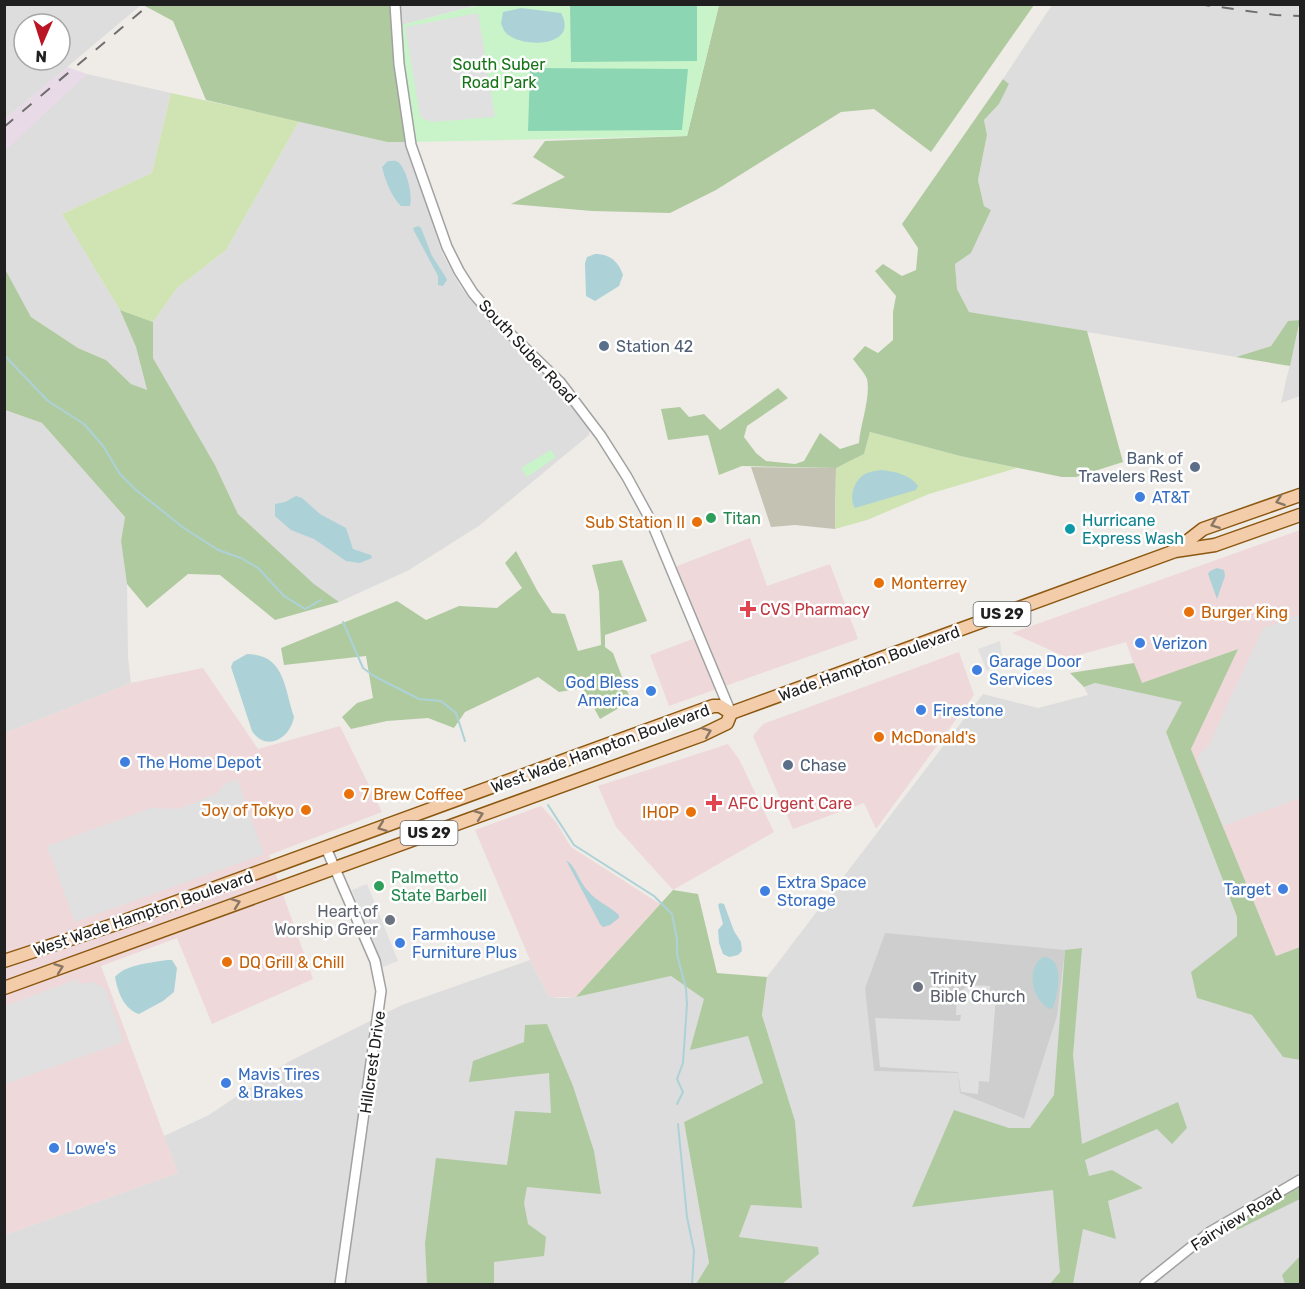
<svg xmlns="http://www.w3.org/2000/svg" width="1305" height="1289" viewBox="0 0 1305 1289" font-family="Rubik,sans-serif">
  <rect width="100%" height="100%" fill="#efece7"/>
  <g fill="#ddd" fill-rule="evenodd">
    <path d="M5,4h136v1l-136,114zM24,24h36v36h-36z"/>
    <polygon points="470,4 470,7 402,25 397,24 389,5"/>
    <polygon points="1278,4 1300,6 1300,320 1288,321 1271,346 1236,357 969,312 957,289 955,264 971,253 991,210 984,206 978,180 987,135 984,120 999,104 1009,84 1003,79 1052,5"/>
    <polygon points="87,74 171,93 152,173 62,214 120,310 136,347 147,391 131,384 106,360 78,348 31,317 5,269 4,151"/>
    <polygon points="299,121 387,142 413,142 429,211 442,253 460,286 488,321 558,387 590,427 589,435 480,525 409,570 339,602 314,584 238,514 215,465 153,358 153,322 177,288 226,250"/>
    <polygon points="1300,323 1300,396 1281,403 1285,385"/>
    <polygon points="4,410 42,423 125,517 121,541 127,584 128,657 131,683 5,733"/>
    <path d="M1095,683l87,19 -16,30 71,185v19l-40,62 55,17 31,42 17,3v224h-518l37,-30 -80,-17 12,-32 50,2 -6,-86 -33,-106 5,-38 216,-283 55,14 50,-13 -4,-8zM885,934l138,185 -62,-26 -3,-20 -93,-85z"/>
    <polygon points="530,960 549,997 561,998 576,997 671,976 705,999 748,1036 763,1083 684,1122 709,1263 696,1284 5,1284 5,1235 178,1173 164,1136 209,1115 288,1062 402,1005"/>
  </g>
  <g fill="#eed8d9">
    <polygon points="1300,530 1300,947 1276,956 1191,749 1237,649 1141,684 1126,642 1068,658 1012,633"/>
    <polygon points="750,538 767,586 830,564 858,639 669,706 650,655 698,637 672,568"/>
    <polygon points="959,652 974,695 876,829 864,803 793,829 753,736 763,724"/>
    <polygon points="203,668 258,749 340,726 382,812 269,855 313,979 212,1024 177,938 101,966 178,1173 5,1235 5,733 131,683"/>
    <polygon points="728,744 739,759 774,832 673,890 616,827 598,786"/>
    <polygon points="541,806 556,822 571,847 660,904 576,997 549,997 530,960 475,830"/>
  </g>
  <polygon fill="#e8dae6" points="67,67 87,74 5,151 5,119"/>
  <polygon fill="#cecece" points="885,933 1065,950 1057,1016 1024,1119 960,1093 958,1073 874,1071 865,988"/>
  <polygon fill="#c3c2b3" points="751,467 836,468 835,529 795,525 771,527"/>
  <g fill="#cfe4b2">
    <polygon points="171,93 299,121 226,250 177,288 153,322 120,310 62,214 152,173"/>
    <polygon points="870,432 960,456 1017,468 929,494 867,520 835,529 836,468 864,454"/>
  </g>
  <g fill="#b0caa0">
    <polygon points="143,5 389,5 397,24 413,142 387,142 206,100 173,21"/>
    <polygon points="719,5 1034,5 931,152 874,109 841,112 716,190 670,213 592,211 511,204 565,177 533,157 545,141 687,136"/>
    <path d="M1003,79l6,5 -10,20 -15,16 3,15 -9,45 6,26 7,4 -20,43 -16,11 2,25 12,23 118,19 36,131 -47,15h-14l-102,-21 -90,-24 -6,22 -28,14 -94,-2 -23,9 -11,-40 -40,5 -7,-31 19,-2 9,10 15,-3 16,16 58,-42 10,10 -41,28 -3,11 12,16 10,8 29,3 9,-3 16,-28 20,16 19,-6c1,-18 12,-46 8,-64 -2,-6 -10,-14 -14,-20l12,-13 13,7 15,-13v-28l3,-16 -21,-25 8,-7 19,12 14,-6 2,-22 -16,-24z"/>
    <polygon points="5,269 31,317 78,348 106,360 131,384 147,390 136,347 120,310 153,322 153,358 215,465 238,514 314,584 339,602 275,620 220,575 188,574 147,608 127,584 121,541 125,517 42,423 5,410"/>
    <polygon points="1300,320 1290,366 1236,357 1271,346 1288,321"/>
    <polygon points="516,551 538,592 552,613 565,614 578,651 601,645 599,592 592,565 622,560 647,621 605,635 605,647 613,653 631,701 600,719 583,688 559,692 538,677 465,712 454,728 428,718 387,721 351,729 342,717 357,703 373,698 366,656 284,665 281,648 397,601 426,620 459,606 497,608 522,588 505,563"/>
    <polygon points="1238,649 1191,749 1276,956 1300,947 1300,1060 1283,1057 1252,1015 1197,998 1191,972 1237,936 1237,917 1166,732 1182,702 1095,683 1084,687 1070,673 1134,663 1142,683"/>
    <polygon points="673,890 698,894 717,973 767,977 762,1015 795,1121 802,1208 751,1205 739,1237 818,1247 819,1254 782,1284 696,1284 709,1263 684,1122 763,1083 748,1036 690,1050 704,999 671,976 576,997"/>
    <polygon points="1082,948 1073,1055 1082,1144 1178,1102 1187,1128 1172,1144 1157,1129 1085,1160 1089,1176 1112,1170 1143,1188 1108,1201 1116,1239 1083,1229 1073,1284 1050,1284 1060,1272 1053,1190 912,1207 954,1110 1009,1128 1030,1128 1054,1095 1065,950"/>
    <polygon points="547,1024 573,1086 594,1151 601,1194 527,1187 524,1203 528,1224 546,1237 544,1256 494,1262 494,1284 427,1284 425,1243 436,1158 507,1165 515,1111 551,1113 549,1073 469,1082 473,1061 524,1042 525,1025"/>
    <polygon points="1300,1186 1300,1199 1237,1230 1232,1223"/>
    <polygon points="1300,1256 1300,1280 1299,1284 1285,1284 1282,1275"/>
  </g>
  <g fill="#c9f4c9">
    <polygon points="491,5 719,5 687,136 413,142 397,24 402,25 470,7"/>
    <polygon points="551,450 556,457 527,477 521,468"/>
  </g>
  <g fill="#8dd6b4">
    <polygon points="570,5 697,5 697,61 571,62"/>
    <polygon points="530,68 688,69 682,130 528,131"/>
  </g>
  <g fill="#e0e0e0">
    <polygon points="478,13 495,117 432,122 423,119 420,116 405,27"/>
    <polygon points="1300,615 1300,798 1223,826 1197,757 1209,744 1263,628"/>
    <polygon points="1000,641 1002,656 987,671 978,649"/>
    <polygon points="237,779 264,854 75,922 47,846 151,808 178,809 216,794 226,783"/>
    <polygon points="367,884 398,961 383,967 352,890"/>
    <polygon points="77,979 79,984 94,982 106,990 124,1042 5,1084 5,1006"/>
    <polygon points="969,985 990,986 990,997 996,997 989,1082 979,1081 978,1094 961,1092 958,1072 880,1067 875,1018 960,1021 961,1015 956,1015 957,994"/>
  </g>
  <g fill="#acd2d8">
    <path d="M521,8l40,5c19,34 -40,36 -55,20 -3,-3 -3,-6 -5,-9l2,-12z"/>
    <path d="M388,161c4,0 7,-1 10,1 9,7 15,34 12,44h-9c-9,-8 -16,-26 -19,-39z"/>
    <polygon points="418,226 421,228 432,256 445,276 447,280 443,286 438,285 438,276 414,231 413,228"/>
    <path d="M595,254c15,0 23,7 28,21l-4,11 -24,15 -9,-5 -1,-33 2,-6z"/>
    <path d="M881,470c12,1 30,5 37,16l-2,4 -61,18c-6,-9 -2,-25 7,-32 5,-4 12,-5 19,-6z"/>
    <polygon points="296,496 302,498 320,514 346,528 353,549 371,555 372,558 360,563 346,561 314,539 291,530 275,516 275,504 285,502"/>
    <polygon points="1217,568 1224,570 1225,576 1217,599 1208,574 1210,571"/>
    <path d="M247,654c38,1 37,33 47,63 -4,22 -28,35 -42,14l-21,-64 2,-5z"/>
    <path d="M566,860c10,6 13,22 22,31 8,10 21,15 31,24v3l-9,7 -7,2 -3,-3z"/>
    <polygon points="720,903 724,904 734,931 741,942 742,951 738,955 729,957 723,954 719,943 718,930 723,924 718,905"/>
    <path d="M1043,957c23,1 15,36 10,51l-3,1c-18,-8 -25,-41 -7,-52z"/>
    <path d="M167,960h5l5,8 -3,24 -11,9 -24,13c-15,-5 -21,-21 -24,-37 11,-13 36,-14 52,-17z"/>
  </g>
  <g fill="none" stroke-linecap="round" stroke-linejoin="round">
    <g stroke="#acd2d8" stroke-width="2">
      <polyline points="4,355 48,401 84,424 103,446 120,474 136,490 184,528 218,550 241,558 258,568 284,596 305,609 321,600"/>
      <polyline points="343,622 363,668 374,676 419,699 441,701 456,713 465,741"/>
      <polyline points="548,805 574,845 654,896 672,914 677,939 677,954 686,989 687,1004 683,1063 677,1079 683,1092 677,1104"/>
      <polyline points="678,1124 687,1217 694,1251 692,1284"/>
    </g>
    <defs>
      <g id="tertiary">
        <polyline points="395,4 399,64 411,145 447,247 459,271 473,293 495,319 560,382 601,436 627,477 651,521 731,713"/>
        <polyline points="326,848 375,961 381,991 340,1284"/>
        <polyline points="1145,1284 1210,1232 1300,1180"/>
      </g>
      <g id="primary">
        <polyline points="1176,550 1203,529 1300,495"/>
        <polyline points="731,713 1175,551 1215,545 1300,515"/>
        <polyline points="4,961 119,923 713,706 720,706 731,713"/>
        <polyline points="4,988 702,735 727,723 731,713"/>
      </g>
    </defs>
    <use href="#tertiary" stroke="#a1a1a1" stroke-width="12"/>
    <use href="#primary" stroke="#8c5810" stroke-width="15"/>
    <use href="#tertiary" stroke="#fff" stroke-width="9"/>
    <use href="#primary" stroke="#f3cca9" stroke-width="12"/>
    <g stroke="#6e6e6e" stroke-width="2" stroke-dasharray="12 12" stroke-linecap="butt">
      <polyline points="1198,4 1276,15 1300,16"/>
      <polyline points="4,127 150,4"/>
    </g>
  </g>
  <defs><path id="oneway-chevron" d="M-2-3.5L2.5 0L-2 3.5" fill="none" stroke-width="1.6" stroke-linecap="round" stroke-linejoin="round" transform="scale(1.5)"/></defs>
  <g stroke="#8a7664">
    <use href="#oneway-chevron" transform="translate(1280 501) rotate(161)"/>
    <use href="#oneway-chevron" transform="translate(1215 524) rotate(159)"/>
    <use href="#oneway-chevron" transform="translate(707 732) rotate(-22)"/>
    <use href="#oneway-chevron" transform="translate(479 815) rotate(-20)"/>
    <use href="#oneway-chevron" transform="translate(382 827) rotate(159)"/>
    <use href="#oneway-chevron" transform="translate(236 903) rotate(-20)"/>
    <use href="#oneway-chevron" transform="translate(59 968) rotate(-20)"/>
  </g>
  <g fill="#5c6f8a" stroke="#fff" stroke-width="2">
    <circle cx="604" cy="346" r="6"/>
    <circle cx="1195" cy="467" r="6"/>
    <circle cx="788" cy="765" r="6"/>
  </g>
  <g fill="#3f7fe0" stroke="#fff" stroke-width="2">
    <circle cx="1140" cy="497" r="6"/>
    <circle cx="1140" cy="643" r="6"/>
    <circle cx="977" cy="670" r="6"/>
    <circle cx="651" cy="691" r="6"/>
    <circle cx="921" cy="710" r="6"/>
    <circle cx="125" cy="762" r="6"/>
    <circle cx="1283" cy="889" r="6"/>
    <circle cx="765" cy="891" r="6"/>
    <circle cx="400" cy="943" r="6"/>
    <circle cx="226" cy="1083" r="6"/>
    <circle cx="54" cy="1148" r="6"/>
  </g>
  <g fill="#2e9e5b" stroke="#fff" stroke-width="2">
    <circle cx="711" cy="518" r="6"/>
    <circle cx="379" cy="886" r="6"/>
  </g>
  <g fill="#e8710a" stroke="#fff" stroke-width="2">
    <circle cx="697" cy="522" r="6"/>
    <circle cx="879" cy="583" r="6"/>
    <circle cx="1189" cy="612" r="6"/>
    <circle cx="879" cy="737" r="6"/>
    <circle cx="349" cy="794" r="6"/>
    <circle cx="306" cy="810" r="6"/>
    <circle cx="691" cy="812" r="6"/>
    <circle cx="227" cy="962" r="6"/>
  </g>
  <circle fill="#0f9aa8" stroke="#fff" stroke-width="2" cx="1070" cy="529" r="6"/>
  <g fill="#e0444e" stroke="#fff" stroke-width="2">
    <path d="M745 600h6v6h6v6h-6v6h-6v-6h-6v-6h6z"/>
    <path d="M711 794h6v6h6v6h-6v6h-6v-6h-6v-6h6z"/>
  </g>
  <g fill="#6b7280" stroke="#fff" stroke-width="2">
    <circle cx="390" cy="920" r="6"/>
    <circle cx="918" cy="987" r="6"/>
  </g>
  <g text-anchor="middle" stroke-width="5" stroke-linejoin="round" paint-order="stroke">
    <g fill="#fff" stroke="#636363" stroke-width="1.5">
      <rect x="973.5" y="602" width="57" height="24" rx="4.5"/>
      <rect x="400.5" y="821" width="57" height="24" rx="4.5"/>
    </g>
    <g font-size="15" font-weight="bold" fill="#202020">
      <text x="1002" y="619">US 29</text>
      <text x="429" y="838">US 29</text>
    </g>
    <g font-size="16" fill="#177417" stroke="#fff">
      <text x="499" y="70">South Suber<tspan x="499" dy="18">Road Park</tspan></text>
    </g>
    <g font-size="16" fill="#4e5e75" stroke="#fff" text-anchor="start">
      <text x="616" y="352">Station 42</text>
      <text x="1183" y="464" text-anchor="end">Bank of<tspan x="1183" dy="18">Travelers Rest</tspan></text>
      <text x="800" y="771">Chase</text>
    </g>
    <g font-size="16" fill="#202020" stroke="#fff">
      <text transform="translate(528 351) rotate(47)" y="6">South Suber Road</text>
      <text transform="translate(869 663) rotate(-20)" y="6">Wade Hampton Boulevard</text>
      <text transform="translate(600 748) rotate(-20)" y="6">West Wade Hampton Boulevard</text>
      <text transform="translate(143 913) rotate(-19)" y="6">West Wade Hampton Boulevard</text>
      <text transform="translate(372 1062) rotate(-82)" y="6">Hillcrest Drive</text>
      <text transform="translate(1236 1219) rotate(-32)" y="6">Fairview Road</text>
    </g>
    <g font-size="16" fill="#366cbe" stroke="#fff" text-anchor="start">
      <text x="1152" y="503">AT&amp;T</text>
      <text x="1152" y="649">Verizon</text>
      <text x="989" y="667">Garage Door<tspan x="989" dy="18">Services</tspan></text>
      <text x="639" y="688" text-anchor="end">God Bless<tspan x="639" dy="18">America</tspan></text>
      <text x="933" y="716">Firestone</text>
      <text x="137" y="768">The Home Depot</text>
      <text x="777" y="888">Extra Space<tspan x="777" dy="18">Storage</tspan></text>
      <text x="1271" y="895" text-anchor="end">Target</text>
      <text x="412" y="940">Farmhouse<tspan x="412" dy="18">Furniture Plus</tspan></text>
      <text x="238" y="1080">Mavis Tires<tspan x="238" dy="18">&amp; Brakes</tspan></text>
      <text x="66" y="1154">Lowe's</text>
    </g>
    <g font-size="16" fill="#27864d" stroke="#fff" text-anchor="start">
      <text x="723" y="524">Titan</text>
      <text x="391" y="883">Palmetto<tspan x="391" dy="18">State Barbell</tspan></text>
    </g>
    <g font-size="16" fill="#0d838f" stroke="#fff" text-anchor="start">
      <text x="1082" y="526">Hurricane<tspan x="1082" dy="18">Express Wash</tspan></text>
    </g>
    <g font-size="16" fill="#c56008" stroke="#fff" text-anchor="start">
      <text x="685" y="528" text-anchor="end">Sub Station II</text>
      <text x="891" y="589">Monterrey</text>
      <text x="1201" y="618">Burger King</text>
      <text x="891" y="743">McDonald's</text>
      <text x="361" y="800">7 Brew Coffee</text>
      <text x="294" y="816" text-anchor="end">Joy of Tokyo</text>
      <text x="679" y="818" text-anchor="end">IHOP</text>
      <text x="239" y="968">DQ Grill &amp; Chill</text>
    </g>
    <g font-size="16" fill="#be3a42" stroke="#fff" text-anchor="start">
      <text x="760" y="615">CVS Pharmacy</text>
      <text x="728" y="809">AFC Urgent Care</text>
    </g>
    <g font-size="16" fill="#5b616d" stroke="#fff" text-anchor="end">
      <text x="378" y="917">Heart of<tspan x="378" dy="18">Worship Greer</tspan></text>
      <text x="930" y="984" text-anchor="start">Trinity<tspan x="930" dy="18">Bible Church</tspan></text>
    </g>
  </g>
  <rect width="1305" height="1289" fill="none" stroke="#202020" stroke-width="12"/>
  <g transform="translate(42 42) rotate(183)"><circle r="28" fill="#ffffff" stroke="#a6a6a6" stroke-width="1.5"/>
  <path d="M0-4.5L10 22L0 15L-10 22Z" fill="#ba1523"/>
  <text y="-9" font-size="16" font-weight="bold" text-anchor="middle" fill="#202020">N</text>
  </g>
</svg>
